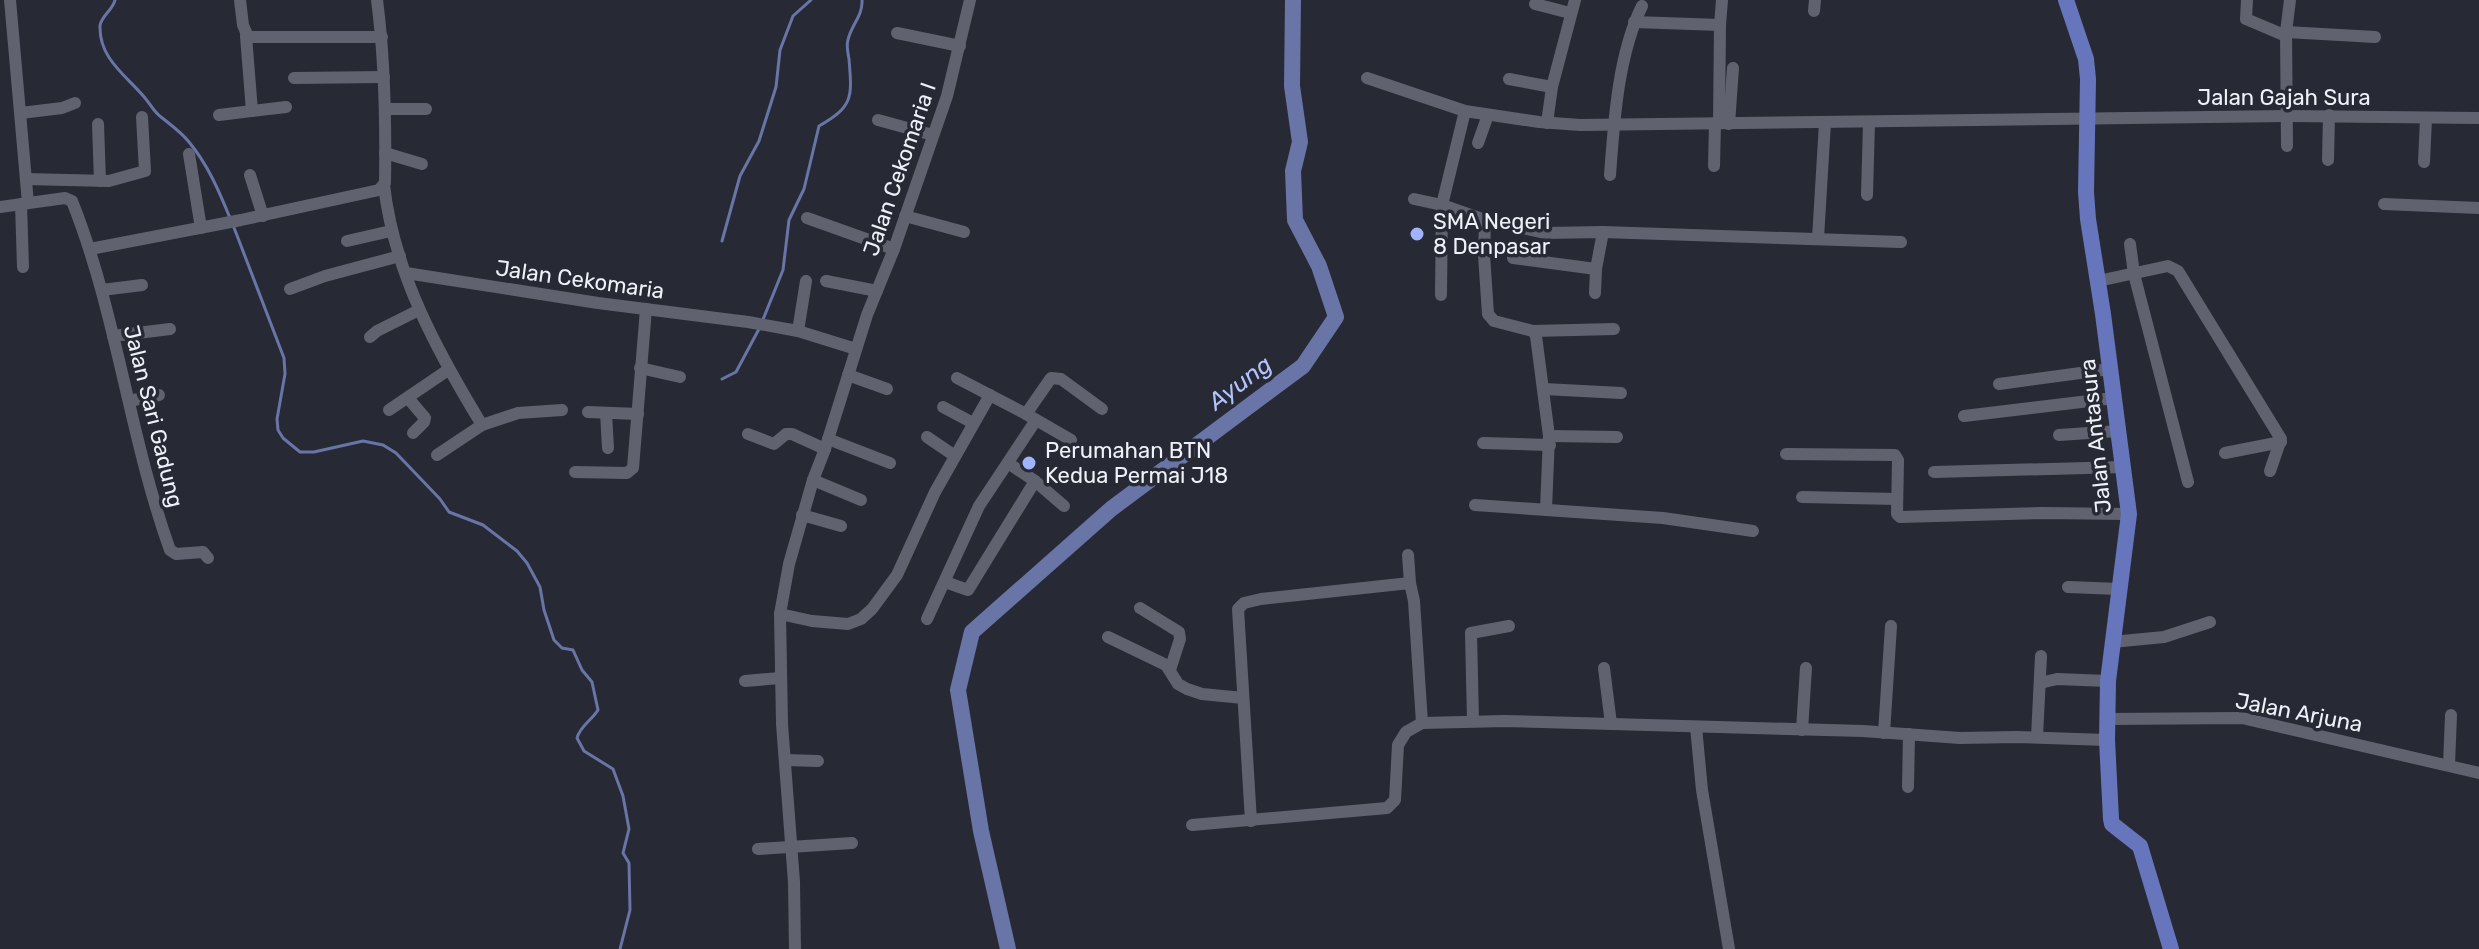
<svg xmlns="http://www.w3.org/2000/svg" width="2479" height="949" viewBox="0 0 2479 949" font-family="Rubik,sans-serif">
  <rect width="100%" height="100%" fill="#272a34"/>
  <g fill="none" stroke-linecap="round" stroke-linejoin="round">
    <g stroke="#6875a6" stroke-width="3">
      <path d="M115,0c-2,10 -14,16 -15,26 -1,33 27,50 45,72 6,7 9,14 16,19 10,8 20,15 28,25 19,23 30,49 41,76"/>
      <path d="M233,225l51,133 1,16 -8,45 1,11 5,8 17,14h14l49,-11 20,4 13,8 44,46 9,13 34,13 34,26 10,12 13,24 4,23 10,30 8,8 11,2 9,20 10,12 6,28c-6,10 -18,16 -21,28l7,13 29,18 10,27 6,33 -6,24 6,10 1,47 -10,39"/>
      <polyline points="722,241 740,176 759,141 776,87 780,50 793,16 811,0"/>
      <path d="M762,322l21,-52 6,-50 15,-31 15,-63c35,-20 33,-29 30,-67 -1,-6 -3,-13 -1,-19 3,-15 15,-24 14,-40"/>
      <polyline points="722,379 736,372 759,329"/>
    </g>
    <polyline stroke="#6875a6" stroke-width="16" points="1008,949 981,831 958,690 972,632 1111,509 1303,366 1336,317 1319,266 1295,220 1293,171 1300,142 1292,86 1293,0"/>
    <g stroke="#60636f" stroke-width="12">
      <polyline points="10,0 28,203"/>
      <polyline points="240,0 243,25 248,37 382,37"/>
      <polyline points="2247,0 2246,19 2286,36"/>
      <polyline points="1535,4 1570,13"/>
      <polyline points="1814,11 1815,0"/>
      <polyline points="1634,22 1720,25"/>
      <polyline points="2286,32 2375,37"/>
      <polyline points="897,33 960,46"/>
      <polyline points="246,36 252,111"/>
      <polyline points="294,78 384,77"/>
      <polyline points="1367,78 1465,111 1539,122 1580,125 2287,116 2479,118"/>
      <polyline points="1509,79 1552,87"/>
      <polyline points="386,109 426,109"/>
      <polyline points="1465,111 1442,205 1485,220"/>
      <polyline points="21,113 62,108 75,103"/>
      <polyline points="219,115 286,107"/>
      <polyline points="878,120 933,135"/>
      <polyline points="1547,123 1552,87 1575,0"/>
      <polyline points="1719,123 1720,25 1722,0"/>
      <polyline points="98,124 100,181"/>
      <polyline points="1729,124 1733,68"/>
      <polyline points="1478,143 1488,115"/>
      <polyline points="2287,146 2286,32 2290,0"/>
      <polyline points="385,153 422,164"/>
      <polyline points="189,154 201,228"/>
      <polyline points="2328,160 2329,115"/>
      <polyline points="2424,162 2426,119"/>
      <polyline points="1714,166 1715,123"/>
      <polyline points="250,175 263,216"/>
      <path d="M1610,175c4,-54 8,-120 32,-169"/>
      <polyline points="26,179 109,181 145,171 142,117"/>
      <path d="M384,185c10,88 53,166 98,240"/>
      <polyline points="1867,195 1869,122"/>
      <polyline points="1414,199 1442,205 1441,295"/>
      <polyline points="21,204 23,267"/>
      <polyline points="2384,204 2479,208"/>
      <path d="M0,207l65,-9 7,3c45,113 57,235 98,349l6,4 27,-2 5,6"/>
      <polyline points="905,216 964,232"/>
      <polyline points="807,218 894,249"/>
      <polyline points="1818,238 1825,123"/>
      <polyline points="347,241 391,231"/>
      <polyline points="2130,244 2134,274 2188,482"/>
      <path d="M90,249l151,-29 138,-30 6,-7c1,-62 0,-122 -8,-183"/>
      <polyline points="1513,258 1596,269"/>
      <polyline points="406,273 598,303 748,322 798,331 856,349"/>
      <polyline points="826,281 877,291"/>
      <polyline points="2098,281 2168,266 2178,271 2281,439 2270,471"/>
      <polyline points="290,289 325,276 400,256"/>
      <polyline points="102,290 142,285"/>
      <polyline points="1595,293 1596,269 1603,232"/>
      <polyline points="798,331 806,281"/>
      <polyline points="1533,331 1614,329"/>
      <polyline points="113,336 170,329"/>
      <polyline points="370,337 377,331 419,310"/>
      <polyline points="640,368 680,377"/>
      <polyline points="848,375 887,389"/>
      <polyline points="957,378 1026,414 1071,440"/>
      <polyline points="1999,384 2110,369"/>
      <polyline points="1544,389 1621,393"/>
      <polyline points="408,398 425,418 424,422 413,433"/>
      <polyline points="129,401 159,395"/>
      <polyline points="943,407 973,423"/>
      <polyline points="389,410 448,370"/>
      <polyline points="588,412 638,414"/>
      <polyline points="606,413 608,448"/>
      <polyline points="1026,414 1051,378 1061,379 1102,409"/>
      <polyline points="1964,416 2114,398"/>
      <polyline points="748,434 774,444 786,434 792,434 825,449"/>
      <polyline points="2059,435 2118,431"/>
      <polyline points="1549,436 1617,437"/>
      <polyline points="927,437 955,456"/>
      <polyline points="828,439 890,463"/>
      <polyline points="1483,443 1550,445"/>
      <polyline points="2225,453 2281,442"/>
      <polyline points="1786,454 1895,455 1898,460 1897,514 1900,517 2041,513 2129,514"/>
      <polyline points="437,455 482,425 518,413 562,410"/>
      <polyline points="1008,463 1035,481 1064,506"/>
      <polyline points="575,472 627,473 633,468 646,309"/>
      <polyline points="1934,472 2122,467"/>
      <polyline points="813,480 861,500"/>
      <polyline points="1802,497 1897,499"/>
      <polyline points="1475,505 1663,518 1753,531"/>
      <polyline points="1546,509 1549,436 1536,336 1533,331 1494,321 1488,314 1484,255 1485,220 1545,233 1603,232 1901,242"/>
      <polyline points="802,515 841,526"/>
      <polyline points="1408,555 1410,583"/>
      <polyline points="945,582 968,590 1035,481"/>
      <polyline points="2068,587 2119,589"/>
      <polyline points="1140,608 1179,632 1180,639 1170,670"/>
      <polyline points="780,614 812,621 848,624 861,619 872,609 897,575 935,492 990,395"/>
      <polyline points="927,619 979,506 1036,420"/>
      <polyline points="1108,637 1166,665 1178,684 1187,689 1202,694 1243,698"/>
      <polyline points="2112,642 2164,637 2210,622"/>
      <polyline points="1604,668 1611,724"/>
      <polyline points="745,681 780,678"/>
      <polyline points="2040,683 2057,679 2108,681"/>
      <polyline points="2108,719 2242,718 2479,773"/>
      <polyline points="1473,721 1471,633 1509,626"/>
      <polyline points="1696,727 1702,790 1729,949"/>
      <polyline points="1802,730 1806,668"/>
      <polyline points="1884,733 1891,626"/>
      <polyline points="2037,737 2041,656"/>
      <polyline points="785,760 818,761"/>
      <polyline points="2449,765 2451,715"/>
      <polyline points="1908,787 1909,734"/>
      <polyline points="1251,821 1238,609 1244,603 1261,599 1410,583 1414,601 1422,723"/>
      <polyline points="1192,825 1387,808 1395,800 1398,745 1406,732 1422,723 1505,721 1863,731 1960,738 2016,737 2107,740"/>
      <polyline points="758,849 852,843"/>
      <polyline points="795,949 794,882 782,724 780,614 789,564 813,480 825,449 867,315 894,249 947,96 970,0"/>
    </g>
    <polyline stroke="#6776bc" stroke-width="16" points="2066,0 2086,59 2088,79 2086,192 2088,219 2103,314 2129,514 2108,681 2107,740 2111,819 2112,824 2140,846 2171,949"/>
  </g>
  <g fill="#a0b3fd" stroke="#272a34" stroke-width="3">
    <circle cx="1417" cy="234" r="8"/>
    <circle cx="1029" cy="463" r="8"/>
  </g>
  <g text-anchor="middle" stroke-width="7" stroke-linejoin="round" paint-order="stroke">
    <g font-size="22" fill="#eff1f8" stroke="#272a34">
      <text x="2284" y="105">Jalan Gajah Sura</text>
      <text transform="translate(899 169) rotate(-71)" y="8">Jalan Cekomaria I</text>
      <text transform="translate(580 279) rotate(8)" y="8">Jalan Cekomaria</text>
      <text transform="translate(154 416) rotate(76)" y="8">Jalan Sari Gadung</text>
      <text transform="translate(2095 436) rotate(-96)" y="8">Jalan Antasura</text>
      <text transform="translate(2299 712) rotate(11)" y="8">Jalan Arjuna</text>
    </g>
    <g font-size="22" fill="#eff1f8" stroke="#272a34" text-anchor="start">
      <text x="1433" y="229">SMA Negeri<tspan x="1433" dy="25">8 Denpasar</tspan></text>
      <text x="1045" y="458">Perumahan BTN<tspan x="1045" dy="25">Kedua Permai J18</tspan></text>
    </g>
    <g font-size="24" font-style="italic" fill="#b2c2fe" stroke="#272a34">
      <text transform="translate(1240 383) rotate(-37)" y="8">Ayung</text>
    </g>
  </g>
</svg>
